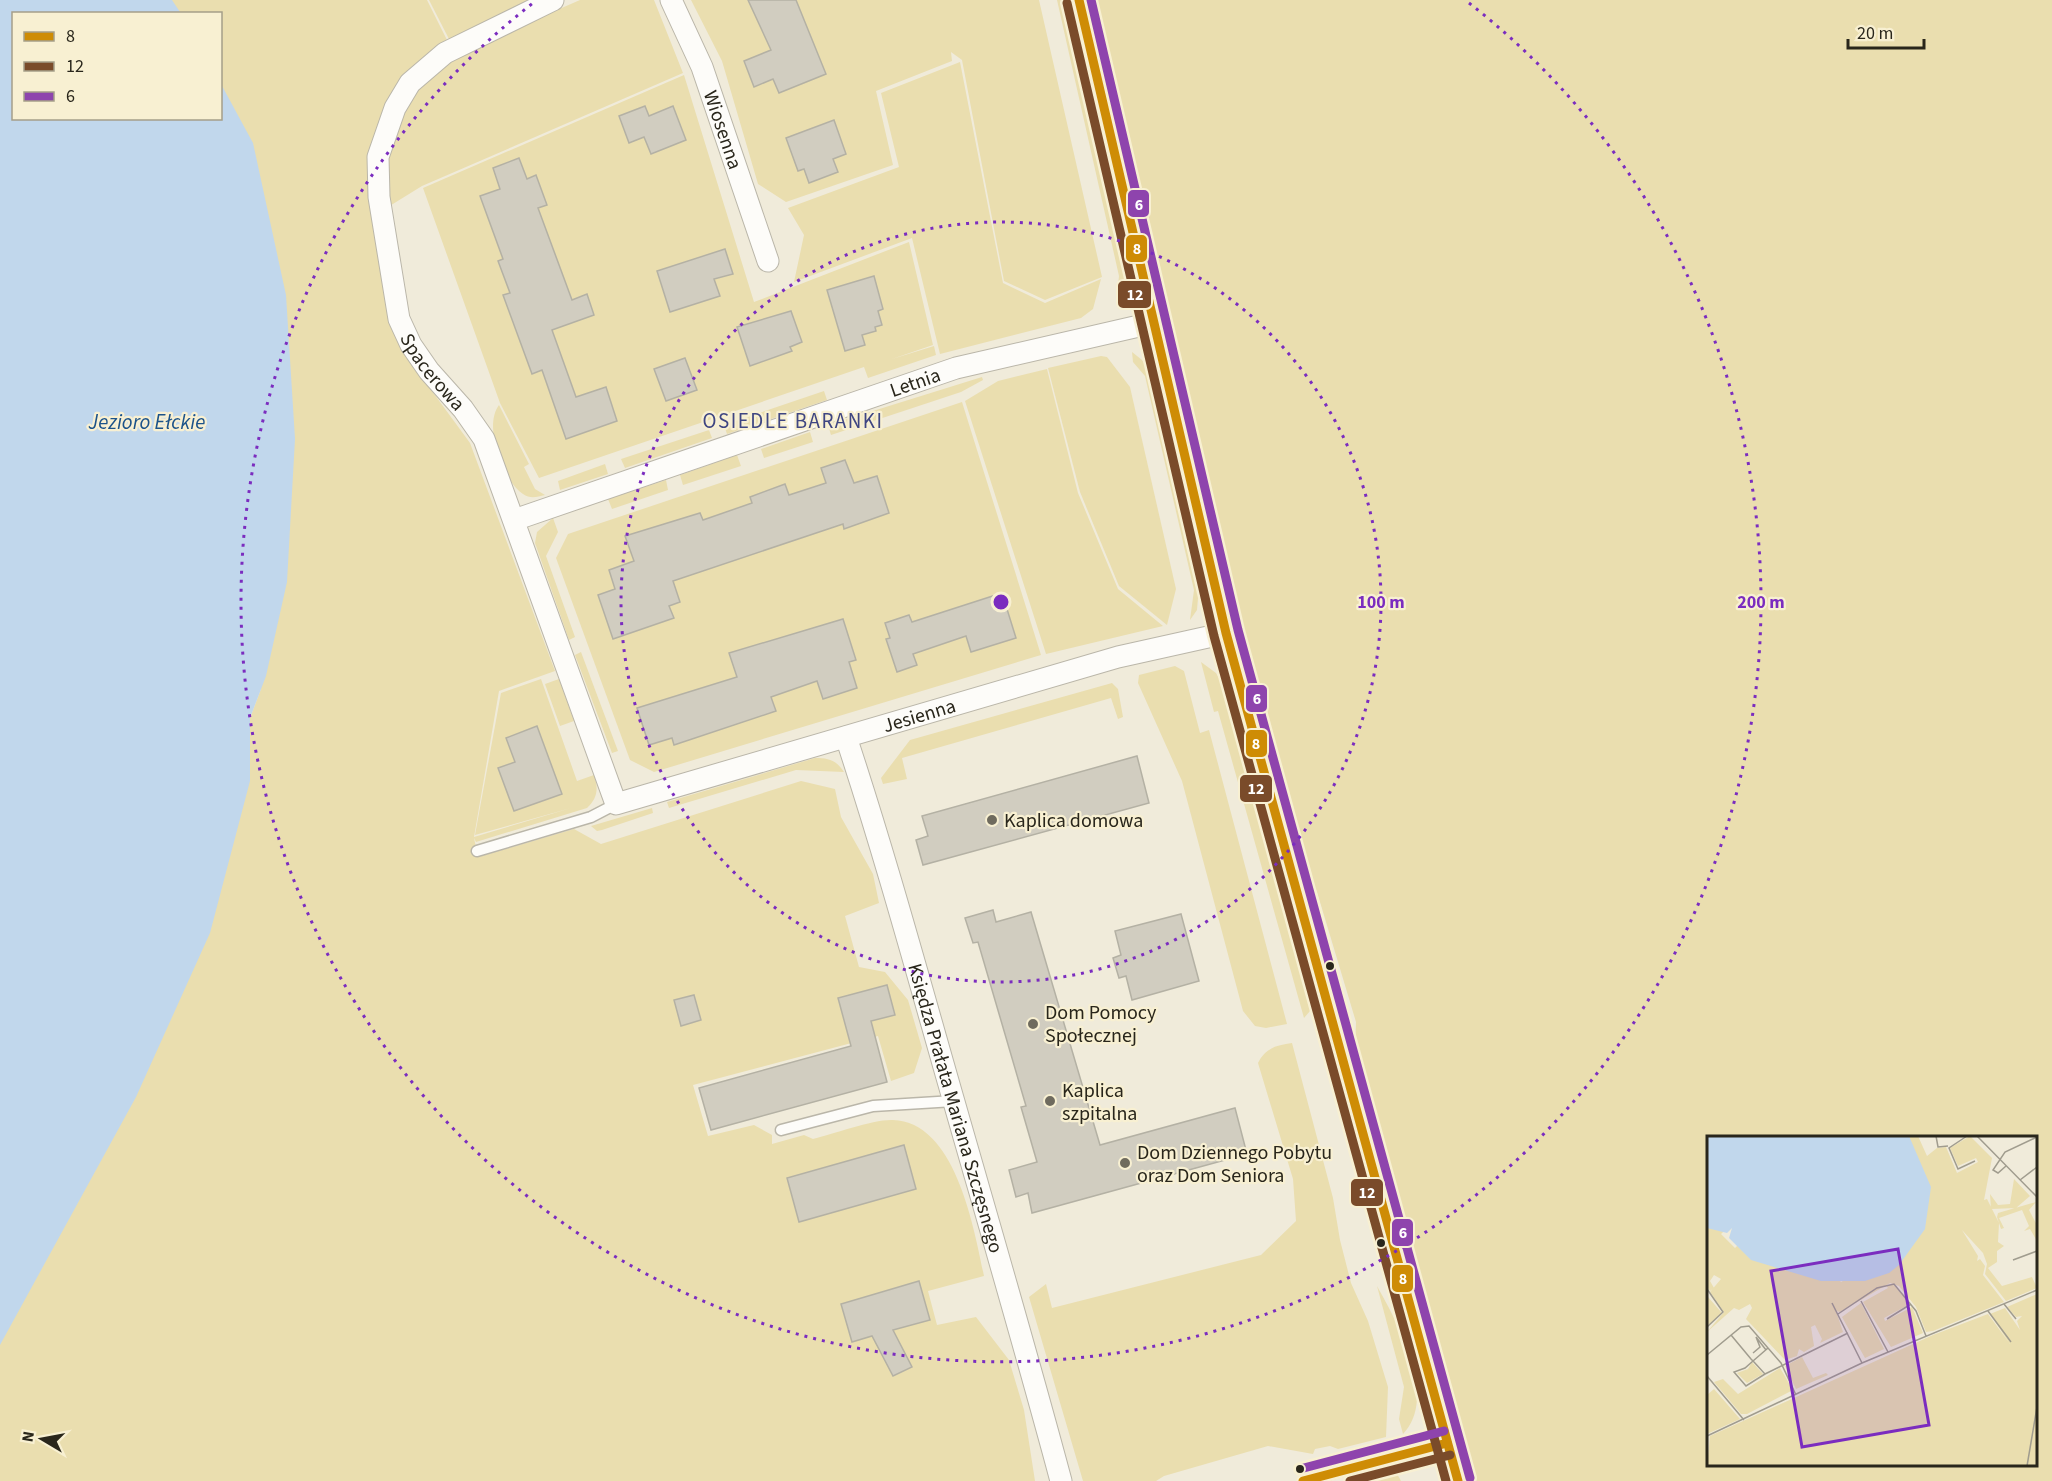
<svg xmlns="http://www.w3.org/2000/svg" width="2052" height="1481" viewBox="0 0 2052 1481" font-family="'Source Sans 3',sans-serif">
  <rect width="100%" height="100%" fill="#f0ebda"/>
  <g fill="#eadeaf" fill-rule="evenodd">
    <path d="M66,0h361l21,42c-47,27 -68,65 -78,117l37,198 63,86 85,228 -56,20 -25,146 97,-29 -96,27 26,-142 40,-14 36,102 17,-6c5,14 3,24 -7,33l-111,34 -2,-4 4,19 96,-28 27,15 200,-63 34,8 6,28 32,57 6,29 -34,13 14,51 26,5 23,28 14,48 -8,25 -23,8 -13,-45 -185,49 15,51 46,-11 18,10v9l32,-9 9,4c20,-5 61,-20 80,-19 63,2 81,109 91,156l-56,15 9,34 39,-8 33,43 15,50 11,71h-1035v-303l248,-442 2,-18 11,-29 -41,-571v-104l-143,-1z"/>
    <polygon points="429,0 531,0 450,41"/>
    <path d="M580,0h74l29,73 -261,113 -34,21c-14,-137 90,-161 192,-207z"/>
    <polygon points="691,0 1039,0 1102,277 1045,300 1004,281 962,60 951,52 952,61 876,91 893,165 786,202 758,184 722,61"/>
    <polygon points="1057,0 1065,0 1127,272 1127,286 1119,309 1117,295 1119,276"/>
    <path d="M1097,0h955v1481h-578l-119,-427 1,-32 -39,-130 -19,-40 -59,-224zM1708,1138h328v326h-328z"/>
    <polygon points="960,62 1003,283 1045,303 1101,279 1093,309 1081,318 940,354 912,238 794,282 804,235 788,208 899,167 881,93"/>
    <polygon points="684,75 754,302 909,242 933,345 892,359 934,346 936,355 868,378 864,367 539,478 500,403 423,188"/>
    <polygon points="1132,352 1142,360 1149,371 1199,586 1197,610 1190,620 1194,590 1145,376 1133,362"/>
    <polygon points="1101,356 1107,357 1130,387 1176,589 1167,625 1119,586 1080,492 1048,368"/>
    <polygon points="1047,369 1078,493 1118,589 1163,626 1046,654 965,401 998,381"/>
    <polygon points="982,377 983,380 961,392 831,435 828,425"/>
    <polygon points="824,391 827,400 727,434 724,425"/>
    <polygon points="962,402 1041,655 654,772 630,760 556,558 568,534"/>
    <path d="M499,405l30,59 -5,3 11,22 10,6c-8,2 -15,4 -22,-1 -21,-14 -40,-68 -24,-89z"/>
    <polygon points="709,430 712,438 625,468 621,459"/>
    <polygon points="810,432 813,442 764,458 761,449"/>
    <polygon points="737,455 741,466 683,485 680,475"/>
    <polygon points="605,464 608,474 560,490 558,481"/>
    <polygon points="666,480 668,490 612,509 608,499"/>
    <polygon points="553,518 558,532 546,556 575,637 569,640 535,543 537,532"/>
    <polygon points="581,652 618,751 612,753 575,655"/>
    <polygon points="1201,662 1216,673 1224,687 1311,1001 1310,1011 1304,1018 1218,711 1214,712"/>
    <polygon points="1175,666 1184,671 1200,733 1209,730 1287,1024 1266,1028 1255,1026 1243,1011 1182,781 1138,683 1139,675"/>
    <polygon points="559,679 574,721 560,726 545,684"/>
    <polygon points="1112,683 1118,689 1123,717 1118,719 1111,698 902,758 907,779 883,784 881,778 910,740"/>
    <path d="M815,758c14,0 21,2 29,14l-48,-2 -127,38 -2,-6z"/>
    <polygon points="652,808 653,813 602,830 597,831 591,826"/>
    <path d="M1292,1043l41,155 7,42 11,43 17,38 20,66 -2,50 -48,12 -8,-3 -15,3 -2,5 -45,-8 -104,30 -8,5h-73l-54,-184 17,-13 6,24 209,-53 35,-34 -3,-42 -35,-116c7,-15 19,-18 34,-20z"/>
    <path d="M1377,1286c21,38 62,111 26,148l-4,-15 5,-32z"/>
    <polygon points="1395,1470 1401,1481 1357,1481"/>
  </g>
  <polygon fill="#c1d7ec" points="0,0 172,0 180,12 14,14 14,118 220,118 221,84 253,143 286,295 295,439 287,582 266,676 250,718 250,781 210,933 136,1097 0,1345"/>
  <g fill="#d1cdc0" stroke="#b4b1a4" stroke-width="1.5">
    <polygon points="748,0 796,0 826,74 779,93 773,79 754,87 744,61 771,50"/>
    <polygon points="645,106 649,116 673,106 686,140 651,154 644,137 629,143 619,116"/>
    <polygon points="834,120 846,154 833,159 838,172 809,183 804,169 798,171 786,138"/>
    <polygon points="519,158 527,179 536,175 547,205 538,208 572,300 587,294 594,315 552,330 576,397 606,387 617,421 566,439 542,370 532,374 503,295 510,293 498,261 503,259 480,196 500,189 493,168"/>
    <polygon points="725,249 733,274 714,279 720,296 670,312 657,271"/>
    <polygon points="874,276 883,309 878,311 882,325 875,327 876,331 862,335 865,345 845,351 827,290"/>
    <polygon points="791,311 802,342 790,347 792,351 750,366 737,327"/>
    <polygon points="685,358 697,390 666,401 654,369"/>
    <polygon points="845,460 854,483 877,476 889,513 844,529 843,524 673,581 680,602 669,606 674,618 613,639 598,595 615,589 609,570 634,561 625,536 700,513 703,520 752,503 750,497 785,484 789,495 826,483 821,468"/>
    <polygon points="1002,593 1016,638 971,652 966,636 913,654 917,665 897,672 886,639 890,638 885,623 909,615 912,622"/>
    <polygon points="843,619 856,660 849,662 857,688 823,699 817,681 771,697 776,711 674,745 672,738 649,745 637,708 737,677 729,653"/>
    <polygon points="537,726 562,794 514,811 498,768 515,762 506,738"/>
    <polygon points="1137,756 1149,803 923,865 916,840 928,836 922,816"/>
    <polygon points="993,910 996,922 1031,912 1100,1145 1235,1108 1247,1154 1032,1213 1028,1193 1016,1197 1009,1170 1037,1162 1021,1107 1026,1106 978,942 973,943 965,918"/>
    <polygon points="1181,914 1199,981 1132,1000 1126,976 1119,978 1113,958 1121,955 1115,931"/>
    <polygon points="887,985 895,1015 871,1021 887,1082 711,1130 699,1088 851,1046 838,998"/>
    <polygon points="694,995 701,1020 681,1026 674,1000"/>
    <polygon points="904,1145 916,1189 799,1222 787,1178"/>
    <polygon points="919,1281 930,1320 893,1330 912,1367 893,1376 872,1336 852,1342 841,1304"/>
  </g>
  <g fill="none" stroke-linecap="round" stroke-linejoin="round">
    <defs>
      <g id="lane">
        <polyline points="477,851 591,817 616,804"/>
        <polyline points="781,1130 873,1106 954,1101"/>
        <polyline points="1303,1481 1447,1443"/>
      </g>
      <g id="street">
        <path id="s1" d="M553,0l-108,53 -35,30 -15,25 -17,49 1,40 20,122 12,26 18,26 34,38 21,30 132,365 502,-147 108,-24"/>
        <path id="s2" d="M671,0l31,67 66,194"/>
        <path id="s3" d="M514,520l442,-152 196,-45"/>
        <path id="s4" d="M846,737c40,121 73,243 108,365 36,126 73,252 107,379"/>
      </g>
      <polyline id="secondary" points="1079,0 1226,633 1458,1481"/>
    </defs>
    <use href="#lane" stroke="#bab6a9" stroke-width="13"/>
    <use href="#street" stroke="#bab6a9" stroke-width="23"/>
    <use href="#secondary" stroke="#bab6a9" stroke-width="31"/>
    <use href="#lane" stroke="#fdfcf9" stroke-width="10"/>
    <use href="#street" stroke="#fdfcf9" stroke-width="21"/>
    <use href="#secondary" stroke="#f8f7f6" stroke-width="28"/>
    <defs>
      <g id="bus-1">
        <polyline points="1079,0 1226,633 1458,1481"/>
        <polyline points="1303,1481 1447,1443"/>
      </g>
      <g id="bus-2">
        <polyline points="1067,3 1214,636 1446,1481"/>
        <polyline points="1350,1481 1450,1455"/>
      </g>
      <g id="bus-3">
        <polyline points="1091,0 1238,630 1470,1478"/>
        <polyline points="1300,1469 1444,1431"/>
      </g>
    </defs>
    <use href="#bus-1" stroke="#f8f0d2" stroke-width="14"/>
    <use href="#bus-2" stroke="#f8f0d2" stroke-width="14"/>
    <use href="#bus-3" stroke="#f8f0d2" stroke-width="14"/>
    <use href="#bus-1" stroke="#ce8c05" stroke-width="9"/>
    <use href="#bus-2" stroke="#7a4b2a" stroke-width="9"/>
    <use href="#bus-3" stroke="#8e44ad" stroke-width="9"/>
  </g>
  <g fill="none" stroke="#7b2cbf" stroke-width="3" stroke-dasharray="3 6">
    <circle cx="1001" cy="602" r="380"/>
    <path d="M1469 3A760 760 0 1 1 533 3"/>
  </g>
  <g fill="#6f6b5e" stroke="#f8f0d2" stroke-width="2">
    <circle cx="992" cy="820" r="6"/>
    <circle cx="1033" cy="1024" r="6"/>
    <circle cx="1050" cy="1101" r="6"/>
    <circle cx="1125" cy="1163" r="6"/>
  </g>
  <g fill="#29261b" stroke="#f8f0d2" stroke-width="2">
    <circle cx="1330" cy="966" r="5"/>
    <circle cx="1381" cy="1243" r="5"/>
    <circle cx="1300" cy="1469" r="5"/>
  </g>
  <g text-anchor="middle" stroke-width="4.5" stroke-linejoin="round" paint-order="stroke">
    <g font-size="20" fill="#29261b" stroke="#f8f0d2">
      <text dy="7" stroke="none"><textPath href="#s2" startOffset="140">Wiosenna</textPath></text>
      <text dy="7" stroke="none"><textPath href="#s1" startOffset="474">Spacerowa</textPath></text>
      <text dy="7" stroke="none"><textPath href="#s3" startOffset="424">Letnia</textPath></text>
      <text dy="7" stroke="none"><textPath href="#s1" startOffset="1263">Jesienna</textPath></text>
      <text dy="7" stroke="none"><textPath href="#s4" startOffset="387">Księdza Prałata Mariana Szczęsnego</textPath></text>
    </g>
    <g font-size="20" fill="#29261b" stroke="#f8f0d2" text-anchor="start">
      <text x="1004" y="827">Kaplica domowa</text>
      <text x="1045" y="1019">Dom Pomocy<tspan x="1045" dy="23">Społecznej</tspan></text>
      <text x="1062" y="1097">Kaplica<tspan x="1062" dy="23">szpitalna</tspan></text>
      <text x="1137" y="1159">Dom Dziennego Pobytu<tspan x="1137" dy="23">oraz Dom Seniora</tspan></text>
    </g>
    <g font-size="21" letter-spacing="1.5" fill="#3f4682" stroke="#f8f0d2">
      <text x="793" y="428">OSIEDLE BARANKI</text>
    </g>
    <g font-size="21" font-style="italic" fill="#1c538a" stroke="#f8f0d2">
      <text x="147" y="429">Jezioro Ełckie</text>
    </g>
  </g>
  <g transform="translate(1707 1136)">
    <rect width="330" height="330" fill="#f0ebda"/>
    <path d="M198,0h13l9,20 10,-8 9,-1 11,26 21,-11 -2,-4 -18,8 -8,-18 20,-12 22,22 -8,42 3,-1 12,24 -1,19 6,4 -7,5v11l-9,6 14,18 30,-9 5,11 -31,13 -21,-27 2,-10 -4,-11 -21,-23 16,26 -1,5 3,-2 5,7 -2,9 21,27 -71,29 -7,1 -10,-25 -17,-21 -9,-3 -50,29 -4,-1 7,21 -23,11 2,-4 -7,-14 -4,2 3,19 -10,6 -5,-3 -2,7 -12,4 -39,-41 6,-11 -2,-4 -11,6 -5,-2 -27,24 17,-20 -14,-20 11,-13 -7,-4 -4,6 4,7 -4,3 -3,-4v-97l24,34 -10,10 14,14 5,-5 102,39zM307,43l16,17 -14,12 -25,1 -1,-15 8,11 12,-1zM329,66l-7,8 8,15v16l-7,-12 -6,2 5,-5 -7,-16 -23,8 5,10 -3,1 -4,-12 1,-4zM179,149h8l16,19 -26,14 1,3 27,-14 11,26 -32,14 -28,-45 25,-14zM330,158v172h-330l3,-30 223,-101 55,-21 22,30 -20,-30 15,-6 15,22 -3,-9 5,-5 -6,1 -9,-10zM1,161l14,16 -15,13v-29zM154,167l23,46 -19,9 -23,-41zM95,221l11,21 13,-5 2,2 -32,14 -11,-23zM45,226l11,12 -16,9 -10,-10 11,-4zM73,232l13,22 -46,24h-6l-27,-32 9,-3 15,15zM7,253l26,30 -33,15v-39z" fill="#eadeaf"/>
    <path d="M0,0h202l22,51 -6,42 -26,36 -10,8 -24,8h-44l-70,-21 -22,-22 3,-10 -5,5 -20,-5z" fill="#c1d7ec"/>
    <path fill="none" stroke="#a09c8e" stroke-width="1.5" d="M229,0l2,11 10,-1M260,0l-18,12 9,21 17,-8M270,0l60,61M299,30l-8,7 -5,-3 12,-18 32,-15M313,44l17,-13M306,124l24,-9M0,153l16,23 -16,15M154,165l27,51M125,167l30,60M297,168l12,15M281,175l23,31M131,178l39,-26 17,-4 22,27 10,25M180,183l24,-15M24,199l20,24 3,3 11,12 -19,12 -12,-14 11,-4 8,-7 15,-13M46,217l7,-6 -4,-10 10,13M0,219l34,-28 8,-1 32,37 15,32M58,238l83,-41M0,240l37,44M0,300l155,-73 175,-73M320,330l10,-59"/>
    <path fill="#7b2cbf" fill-opacity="0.15" stroke="#7b2cbf" stroke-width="3" d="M191,113l31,176 -127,22 -31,-176z"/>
    <rect width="330" height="330" fill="none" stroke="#29261b" stroke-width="3"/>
  </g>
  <circle cx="1001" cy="602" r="9" fill="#7b2cbf" stroke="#f8f0d2" stroke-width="3"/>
  <g font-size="18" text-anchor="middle" font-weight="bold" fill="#7b2cbf" stroke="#f8f0d2" stroke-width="4.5" stroke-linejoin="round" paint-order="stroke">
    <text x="1381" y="608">100 m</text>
    <text x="1761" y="608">200 m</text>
  </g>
  <g stroke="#f8f0d2" stroke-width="2">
    <rect x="1127" y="189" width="23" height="29" rx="6" fill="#8e44ad"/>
    <rect x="1125" y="234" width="23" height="29" rx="6" fill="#ce8c05"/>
    <rect x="1117" y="280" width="35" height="29" rx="6" fill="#7a4b2a"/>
    <rect x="1245" y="684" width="23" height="29" rx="6" fill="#8e44ad"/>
    <rect x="1245" y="729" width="23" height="29" rx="6" fill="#ce8c05"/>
    <rect x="1239" y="774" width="34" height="29" rx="6" fill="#7a4b2a"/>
    <rect x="1350" y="1178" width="34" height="29" rx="6" fill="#7a4b2a"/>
    <rect x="1391" y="1218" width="23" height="29" rx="6" fill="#8e44ad"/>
    <rect x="1391" y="1264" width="23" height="29" rx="6" fill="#ce8c05"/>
  </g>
  <g font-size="16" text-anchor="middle" font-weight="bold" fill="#fff">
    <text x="1139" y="210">6</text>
    <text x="1137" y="254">8</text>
    <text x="1135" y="300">12</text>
    <text x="1257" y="704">6</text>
    <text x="1256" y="749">8</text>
    <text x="1256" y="794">12</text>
    <text x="1367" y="1198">12</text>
    <text x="1403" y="1238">6</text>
    <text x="1403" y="1284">8</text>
  </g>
  <rect x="12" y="12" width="210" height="108" fill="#f8f0d2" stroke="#a59f89" stroke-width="1.5"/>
  <rect x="24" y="32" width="30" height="9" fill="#ce8c05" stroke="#a59f89" stroke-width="1.5"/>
  <text x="66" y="42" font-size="18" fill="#29261b">8</text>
  <rect x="24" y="62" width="30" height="9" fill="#7a4b2a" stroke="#a59f89" stroke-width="1.5"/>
  <text x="66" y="72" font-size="18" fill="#29261b">12</text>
  <rect x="24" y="92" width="30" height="9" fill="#8e44ad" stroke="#a59f89" stroke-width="1.5"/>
  <text x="66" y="102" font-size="18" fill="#29261b">6</text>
  <g transform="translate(42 1439) rotate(280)" stroke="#f8f0d2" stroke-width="4.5" paint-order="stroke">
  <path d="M0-4.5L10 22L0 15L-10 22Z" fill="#29261b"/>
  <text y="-9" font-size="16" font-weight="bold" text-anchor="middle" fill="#29261b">N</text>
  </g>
  <path d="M1848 39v9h76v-9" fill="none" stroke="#29261b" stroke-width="3"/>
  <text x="1857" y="39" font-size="18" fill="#29261b" stroke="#f8f0d2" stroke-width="4.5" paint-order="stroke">20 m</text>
</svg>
